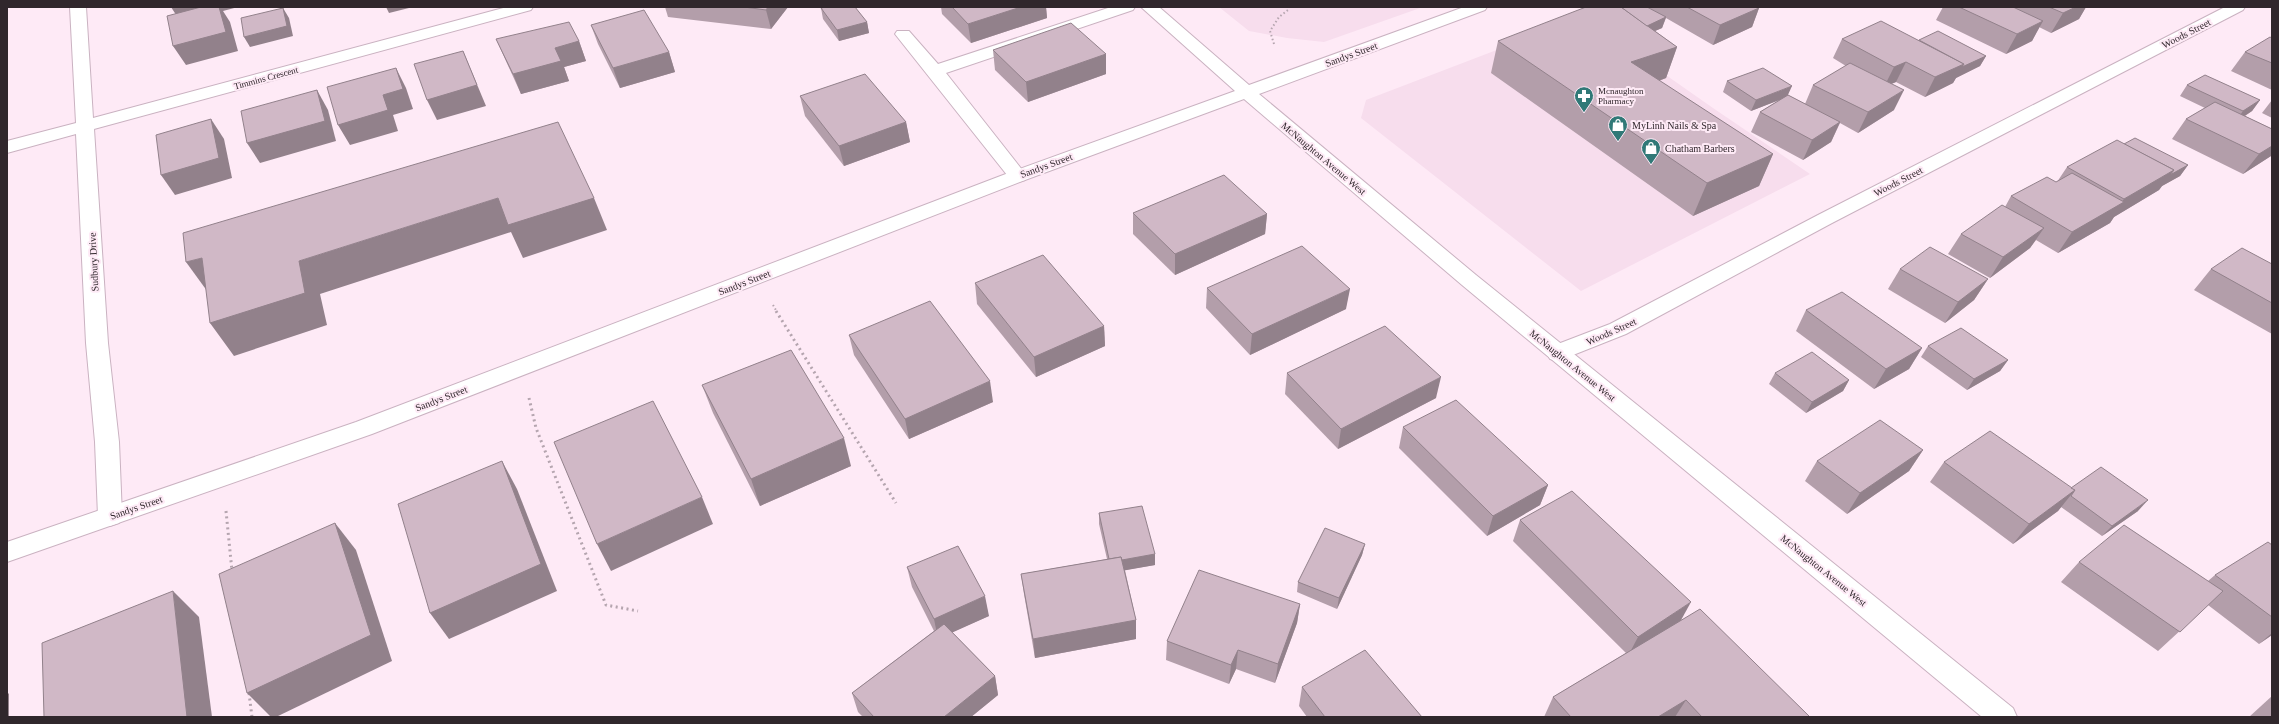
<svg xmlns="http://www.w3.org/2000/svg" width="2279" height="724" viewBox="0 0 2279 724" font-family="'Times New Roman',serif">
  <rect width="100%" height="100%" fill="#feeaf6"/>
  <g fill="#f7dded">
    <polygon points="1219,7 1423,7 1324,42 1287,38 1249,31"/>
    <polygon points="1583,17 1713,108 1810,174 1581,291 1361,118 1366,100"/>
  </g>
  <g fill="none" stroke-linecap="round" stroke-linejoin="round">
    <defs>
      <polygon id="lane" points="1111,7 1135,7 1133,10 946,73 1027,176 1025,180 1018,182 1011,180 895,34 897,31 909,31 938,64"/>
      <g id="street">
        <polygon points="70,7 86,7 93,118 507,7 533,7 531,10 94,129 108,343 119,442 122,516 119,523 110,526 101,523 98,516 95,442 86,343 76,134 7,153 7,141 76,123"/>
        <polygon points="2225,7 2245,7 2243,10 1832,223 1626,334 1558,361 1550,359 1547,353 1550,347 1610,324 1818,215"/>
      </g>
      <polygon id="secondary" points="1141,7 1159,7 1249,85 1464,7 1487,7 1485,10 1259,94 1476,275 2013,708 2017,717 1982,717 1462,285 1244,99 1025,180 372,434 7,562 7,542 356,422 1011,172 1235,91"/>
    </defs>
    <use href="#lane" stroke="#cab2c1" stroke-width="2"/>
    <use href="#street" stroke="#cab2c1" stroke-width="2"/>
    <use href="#secondary" stroke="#cab2c1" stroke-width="2"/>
    <g stroke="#b5a5af" stroke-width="2" stroke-dasharray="1.5 2.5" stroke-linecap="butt">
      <polyline points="1274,44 1270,31 1279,17 1288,10"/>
      <polyline points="773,305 777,312"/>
    </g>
    <g stroke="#b5a5af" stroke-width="3" stroke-dasharray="2 3.5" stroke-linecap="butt">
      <polyline points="776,311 896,503"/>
      <polyline points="529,398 536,428 606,605 638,611"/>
      <polyline points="226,511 232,571"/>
      <polyline points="249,693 252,717"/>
    </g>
    <use href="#lane" fill="#fff" fill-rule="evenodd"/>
    <use href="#street" fill="#fff" fill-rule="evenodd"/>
    <use href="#secondary" fill="#fff" fill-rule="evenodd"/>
  </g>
  <g fill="#b39eaa">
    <polygon points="665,7 788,7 771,29 668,17"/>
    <polygon points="941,7 1046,7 1047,18 971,43 942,14"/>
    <polygon points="1651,7 1758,7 1759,8 1752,27 1713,45 1666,18 1662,28 1655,31 1677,47 1666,78 1659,81 1773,154 1759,186 1693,216 1491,73 1498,41 1650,9"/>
    <polygon points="1943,7 2086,7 2079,19 2051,33 2039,27 2032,41 2006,54 1936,20"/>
    <polygon points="821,8 867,22 869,33 839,41 823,19"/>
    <polygon points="591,25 669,52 675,72 620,88 598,44"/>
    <polygon points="2272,38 2272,90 2231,71 2245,52"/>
    <polygon points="496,39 579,41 586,61 564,67 569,81 521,94 505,59"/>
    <polygon points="1842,39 1919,40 1986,56 1980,66 1956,78 1953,83 1925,97 1896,82 1891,84 1894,110 1858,133 1840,123 1831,142 1803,160 1751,132 1760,112 1779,100 1751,111 1723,92 1727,81 1788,95 1805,104 1813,85 1846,66 1833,58"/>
    <polygon points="993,50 1106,54 1106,74 1028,102 995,70"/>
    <polygon points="2187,85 2260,100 2252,111 2245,116 2272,129 2272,156 2271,156 2243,174 2172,139 2186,119 2205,108 2180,96"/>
    <polygon points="800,96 906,122 910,142 844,166 805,116"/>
    <polygon points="2272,100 2272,118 2262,113"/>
    <polygon points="2124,144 2188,165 2180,176 2162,186 2159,190 2114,217 2110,223 2058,253 2036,240 2030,248 1990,278 1948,254 1961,234 2005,207 2011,196 2056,182 2057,182 2067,167"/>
    <polygon points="1133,213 1267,214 1265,234 1175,275 1133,234"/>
    <polygon points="2272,264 2272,334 2194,290 2211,269"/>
    <polygon points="1900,269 1988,279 1974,300 1945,323 1888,289"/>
    <polygon points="975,283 1104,326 1105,346 1036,377 977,304"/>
    <polygon points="1207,288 1346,309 1250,355 1206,308"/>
    <polygon points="1806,310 1922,348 1909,369 1874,389 1796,331"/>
    <polygon points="849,335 993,402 909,439 854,355"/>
    <polygon points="1928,346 2008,360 2000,371 1967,390 1921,357"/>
    <polygon points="1287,373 1436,398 1338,449 1285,394"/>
    <polygon points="1775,373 1849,380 1843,391 1806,413 1769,384"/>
    <polygon points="702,385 851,466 760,506 713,413"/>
    <polygon points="1403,427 1548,485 1540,505 1487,536 1399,448"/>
    <polygon points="1923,450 1909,471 1847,514 1805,481 1817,461"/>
    <polygon points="1944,462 2071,488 2138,511 2102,536 2061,507 2058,511 2013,544 1930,482"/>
    <polygon points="1099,513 1155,554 1155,565 1125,570 1136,620 1136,639 1035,658 1024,594 1021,574 1107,559 1099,524"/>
    <polygon points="1520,520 1682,620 1808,717 1544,717 1553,697 1626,653 1513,541"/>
    <polygon points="1365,544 1362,555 1337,609 1297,592 1298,582"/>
    <polygon points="2272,545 2272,635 2259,644 2208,605 2158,651 2061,582 2079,562 2208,581 2215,575"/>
    <polygon points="907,567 989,616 952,632 995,676 998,695 971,717 863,717 858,712 852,693 934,631 912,587"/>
    <polygon points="1300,604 1297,623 1275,683 1236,669 1229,684 1166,660 1167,641"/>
    <polygon points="1302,687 1422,717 1307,717 1299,706"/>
    <polygon points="2272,696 2272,717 2249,717"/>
  </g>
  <g fill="#92818b">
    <polygon points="171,7 238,7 223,11 230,22 238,51 186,65 173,46 180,21"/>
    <polygon points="386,7 413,7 389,13"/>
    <polygon points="768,7 788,7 771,29 766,10"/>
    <polygon points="1021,7 1046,7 1047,18 971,43 968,24"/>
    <polygon points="2076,7 2086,7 2079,19 2051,33 2063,13"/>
    <polygon points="283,8 289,18 293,36 250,47 244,37"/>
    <polygon points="1759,8 1752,27 1713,45 1720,25"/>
    <polygon points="1666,17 1662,28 1631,41 1634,31"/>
    <polygon points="2043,21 2032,41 2006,54 2017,34"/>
    <polygon points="867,22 869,33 839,41 837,30"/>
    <polygon points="579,41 586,61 564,67 569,81 521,94 513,74 555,48"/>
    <polygon points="1677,47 1666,78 1621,94 1631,62"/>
    <polygon points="463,51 486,106 437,120 427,100"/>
    <polygon points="669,52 675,72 620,88 613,68"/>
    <polygon points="1106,54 1106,74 1028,102 1026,82"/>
    <polygon points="1986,56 1980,66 1956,78 1953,83 1925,97 1935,77 1964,64"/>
    <polygon points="1906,62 1896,82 1884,87 1894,67"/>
    <polygon points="396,68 406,88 413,109 393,115 398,131 350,145 338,125 383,95"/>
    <polygon points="1792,86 1787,97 1751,111 1756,100"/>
    <polygon points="317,90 328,110 336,141 260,163 247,143"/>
    <polygon points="1904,90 1894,110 1858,133 1868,112"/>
    <polygon points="2260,100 2252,111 2235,122 2243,111"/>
    <polygon points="211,119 224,139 232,178 175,195 161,175"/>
    <polygon points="906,122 910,142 844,166 839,146"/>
    <polygon points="1840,122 1831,142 1803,160 1812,140"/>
    <polygon points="2272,146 2272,156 2271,156 2243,174 2259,154"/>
    <polygon points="1773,154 1759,186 1693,216 1707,183"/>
    <polygon points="2188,165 2180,176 2162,186 2159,190 2114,217 2110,223 2058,253 2072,232 2120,204 2124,199 2174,170"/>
    <polygon points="498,198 594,198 607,230 523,258 511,232 320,294 327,325 234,356 210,323 299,261"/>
    <polygon points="1267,214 1265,234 1175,275 1175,254"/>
    <polygon points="2044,228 2030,248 1990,278 2003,257"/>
    <polygon points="202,258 210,295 186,262"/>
    <polygon points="1988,279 1974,300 1945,323 1958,302"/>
    <polygon points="1350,289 1346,309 1250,355 1252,334"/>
    <polygon points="1104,326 1105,346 1036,377 1034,357"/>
    <polygon points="1922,348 1909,369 1874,389 1886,369"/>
    <polygon points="2008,360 2000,371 1967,390 1974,379"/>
    <polygon points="1441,377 1436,398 1338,449 1341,429"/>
    <polygon points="1849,380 1843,391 1806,413 1812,402"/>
    <polygon points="990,381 993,402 909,439 905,419"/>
    <polygon points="844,438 851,466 760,506 751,479"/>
    <polygon points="1923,450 1909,471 1847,514 1860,493"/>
    <polygon points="502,461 517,489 557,591 449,639 430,613"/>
    <polygon points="1548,485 1540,505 1487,536 1493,516"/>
    <polygon points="2075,490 2058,511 2013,544 2029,524"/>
    <polygon points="702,497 713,524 611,571 597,544"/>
    <polygon points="2148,500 2138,511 2102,536 2112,526"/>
    <polygon points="335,523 356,550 392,661 276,717 271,717 247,693"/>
    <polygon points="1365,544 1362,555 1337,609 1339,598"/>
    <polygon points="1155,554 1155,565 1110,573 1110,562"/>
    <polygon points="173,591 199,617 212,717 186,717"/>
    <polygon points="985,596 989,616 938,639 934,619"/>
    <polygon points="1691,602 1680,622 1628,656 1638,637"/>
    <polygon points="1300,604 1297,623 1275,683 1278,664"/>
    <polygon points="1136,620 1136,639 1035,658 1033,639"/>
    <polygon points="2272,633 2272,635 2259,644"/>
    <polygon points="1238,650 1236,669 1229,684 1231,665"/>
    <polygon points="995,676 998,695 971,717 944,717"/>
    <polygon points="7,692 9,694 9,717 7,717"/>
    <polygon points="1686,700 1675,717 1658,717"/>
  </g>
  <g fill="#d0b8c6" stroke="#92818b">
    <polygon points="201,7 219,7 226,32 173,46 167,16"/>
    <polygon points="744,7 768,7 766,10"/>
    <polygon points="826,7 855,7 867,22 837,30 821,8"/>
    <polygon points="952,7 1021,7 968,24"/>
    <polygon points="1586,7 1621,7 1677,47 1631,62 1773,154 1707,183 1498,41"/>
    <polygon points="1621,7 1647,7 1666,17 1647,26"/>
    <polygon points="1687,7 1758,7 1759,8 1720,25"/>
    <polygon points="1959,7 2013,7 2043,21 2017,34"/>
    <polygon points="2049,7 2076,7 2063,13"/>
    <polygon points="283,8 287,26 244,37 241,18"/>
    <polygon points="644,10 669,52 613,68 591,25"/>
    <polygon points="1881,21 1964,64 1935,77 1906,62 1894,67 1842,39"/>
    <polygon points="569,22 579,41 555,48 561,61 513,74 496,39"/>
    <polygon points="1071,23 1106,54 1026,82 993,50"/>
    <polygon points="1938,31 1986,56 1962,67 1964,64 1919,40"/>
    <polygon points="2270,37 2272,38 2272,63 2245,52"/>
    <polygon points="463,51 477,85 427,100 414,64"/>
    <polygon points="1850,63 1904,90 1868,112 1813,85"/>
    <polygon points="396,68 403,89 383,95 388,110 338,125 327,87"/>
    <polygon points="1763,68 1792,86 1756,100 1727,81"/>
    <polygon points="865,74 906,122 839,146 800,96"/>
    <polygon points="2205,75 2260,100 2243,111 2187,85"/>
    <polygon points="317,90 325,121 247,143 241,111"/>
    <polygon points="1788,95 1840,122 1812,140 1760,112"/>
    <polygon points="2215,102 2272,129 2272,146 2259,154 2186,119"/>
    <polygon points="211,119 219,158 161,175 156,135"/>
    <polygon points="558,122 594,198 508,225 498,198 299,261 305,293 210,323 202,258 186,262 183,233"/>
    <polygon points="2135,138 2188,165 2170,175 2174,170 2124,144"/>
    <polygon points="2117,140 2174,170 2124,199 2067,167"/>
    <polygon points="2072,173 2124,202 2072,232 2011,196 2047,177 2056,182"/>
    <polygon points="1224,175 1267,214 1175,254 1133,213"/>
    <polygon points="2002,205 2044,228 2003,257 1961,234"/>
    <polygon points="1302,246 1350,289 1252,334 1207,288"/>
    <polygon points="1930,247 1988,279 1958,302 1900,269"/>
    <polygon points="2242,248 2272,264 2272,303 2211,269"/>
    <polygon points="1043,255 1104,326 1034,357 975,283"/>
    <polygon points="1842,292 1922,348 1886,369 1806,310"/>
    <polygon points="930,301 990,381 905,419 849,335"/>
    <polygon points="1385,326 1441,377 1341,429 1287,373"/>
    <polygon points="1961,328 2008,360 1974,379 1928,346"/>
    <polygon points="791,350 844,438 751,479 702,385"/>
    <polygon points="1812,352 1849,380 1812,402 1775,373"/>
    <polygon points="1456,400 1548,485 1493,516 1403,427"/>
    <polygon points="653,401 702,497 597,544 554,442"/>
    <polygon points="1880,420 1923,450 1860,493 1817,461"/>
    <polygon points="1990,431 2075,490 2029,524 1944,462"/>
    <polygon points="502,461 541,564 430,613 398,504"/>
    <polygon points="2101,467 2148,500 2112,526 2071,496 2075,490 2071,488"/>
    <polygon points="1572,491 1691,602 1638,637 1520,520"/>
    <polygon points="1142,506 1155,554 1122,560 1121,557 1109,559 1099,513"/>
    <polygon points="335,523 371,635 247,693 219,574"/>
    <polygon points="2124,525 2223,591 2180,632 2079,562"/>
    <polygon points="1325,528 1365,544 1339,598 1298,582"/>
    <polygon points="2268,542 2272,545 2272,617 2215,575"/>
    <polygon points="958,546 985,596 934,619 907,567"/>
    <polygon points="1121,557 1136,620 1033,639 1021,574"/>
    <polygon points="1199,570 1300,604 1278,664 1238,650 1231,665 1167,641"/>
    <polygon points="173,591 187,717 44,717 42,643"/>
    <polygon points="1700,609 1809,716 1808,717 1702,717 1686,700 1658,717 1571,717 1553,697"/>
    <polygon points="944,624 995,676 944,717 874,717 852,693"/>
    <polygon points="1365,650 1422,717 1325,717 1302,687"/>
  </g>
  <defs>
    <symbol id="pharmacy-pin" viewBox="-11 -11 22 30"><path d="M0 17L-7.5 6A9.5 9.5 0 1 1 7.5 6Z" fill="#307977" stroke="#feeaf6"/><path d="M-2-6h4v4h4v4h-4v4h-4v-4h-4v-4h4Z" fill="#fff"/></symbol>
    <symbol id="shop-pin" viewBox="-11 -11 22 30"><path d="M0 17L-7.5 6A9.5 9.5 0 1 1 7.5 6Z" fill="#307977" stroke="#feeaf6"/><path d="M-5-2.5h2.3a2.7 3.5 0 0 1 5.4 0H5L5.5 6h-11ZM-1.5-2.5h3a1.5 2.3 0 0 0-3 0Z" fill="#fff"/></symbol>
  </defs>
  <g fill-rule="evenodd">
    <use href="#pharmacy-pin" x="1573" y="85" width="22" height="30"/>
    <use href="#shop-pin" x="1607" y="114" width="22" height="30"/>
    <use href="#shop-pin" x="1640" y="137" width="22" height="30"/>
  </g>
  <g text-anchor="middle" stroke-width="4" stroke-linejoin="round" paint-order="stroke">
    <g font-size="9" fill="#30272c" stroke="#feeaf6">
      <text transform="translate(266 78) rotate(-15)" y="3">Timmins Crescent</text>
    </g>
    <g font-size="9" fill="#30272c" stroke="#feeaf6" text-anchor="start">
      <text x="1598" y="94">Mcnaughton<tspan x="1598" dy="10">Pharmacy</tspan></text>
    </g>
    <g font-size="10" fill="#30272c" stroke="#feeaf6">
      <text transform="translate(2186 33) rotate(-27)" y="4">Woods Street</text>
      <text transform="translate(1351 54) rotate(-20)" y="4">Sandys Street</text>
      <text transform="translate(1324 158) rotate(40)" y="4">McNaughton Avenue West</text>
      <text transform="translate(1046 165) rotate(-20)" y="4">Sandys Street</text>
      <text transform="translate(1898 181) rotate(-27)" y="4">Woods Street</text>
      <text transform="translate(93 262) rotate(-93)" y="4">Sudbury Drive</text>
      <text transform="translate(744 282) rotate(-21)" y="4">Sandys Street</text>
      <text transform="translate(1611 331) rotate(-24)" y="4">Woods Street</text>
      <text transform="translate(1573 365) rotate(39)" y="4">McNaughton Avenue West</text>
      <text transform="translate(441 398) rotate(-21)" y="4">Sandys Street</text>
      <text transform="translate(136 507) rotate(-19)" y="4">Sandys Street</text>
      <text transform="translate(1824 570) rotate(39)" y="4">McNaughton Avenue West</text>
    </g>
    <g font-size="10" fill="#30272c" stroke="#feeaf6" text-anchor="start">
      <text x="1632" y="129">MyLinh Nails &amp; Spa</text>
      <text x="1665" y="152">Chatham Barbers</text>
    </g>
  </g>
  <rect width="2279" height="724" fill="none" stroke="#30272c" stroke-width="16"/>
</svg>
